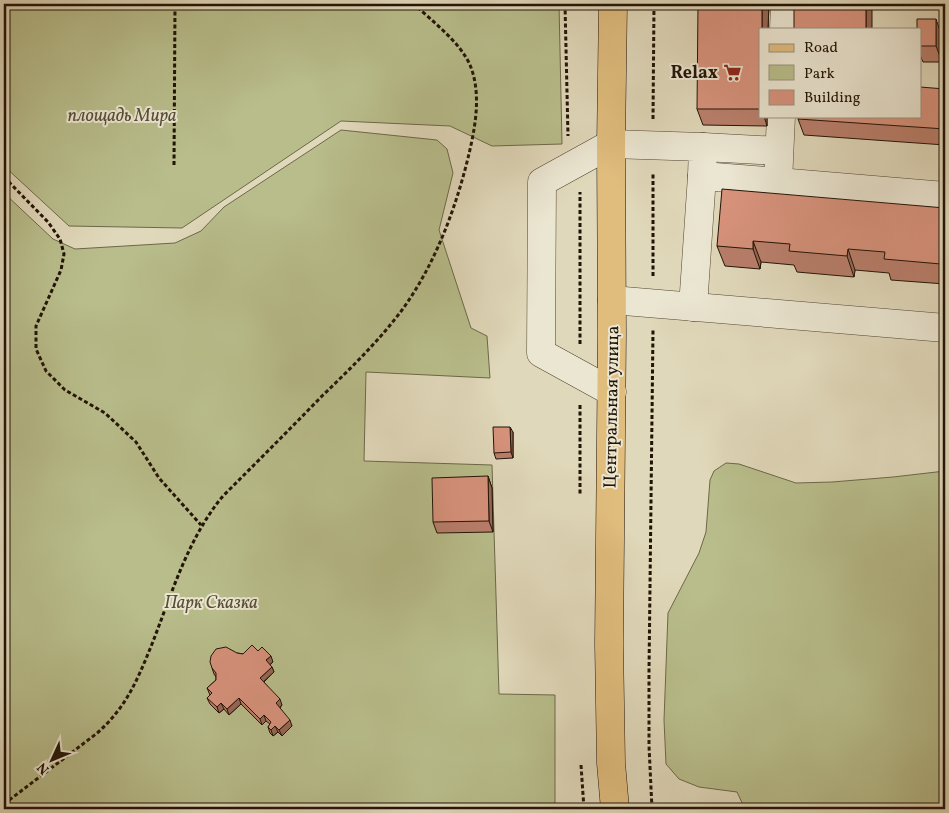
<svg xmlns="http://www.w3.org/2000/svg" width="949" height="813" viewBox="0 0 949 813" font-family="Vollkorn,serif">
  <rect width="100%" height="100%" fill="#e0d8ba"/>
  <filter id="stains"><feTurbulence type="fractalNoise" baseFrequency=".004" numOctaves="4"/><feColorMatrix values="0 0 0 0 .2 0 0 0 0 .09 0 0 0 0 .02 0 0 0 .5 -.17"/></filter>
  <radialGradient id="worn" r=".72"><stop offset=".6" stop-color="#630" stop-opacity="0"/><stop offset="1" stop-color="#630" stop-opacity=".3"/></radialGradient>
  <g fill="#b8bd8b" stroke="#6c6848">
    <polygon points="4,4 559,4 562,144 492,146 450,126 341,121 182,228 69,226 4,166"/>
    <polygon points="341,130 437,140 447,149 453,173 439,230 471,328 487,336 490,378 366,372 364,461 492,465 499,694 555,695 555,809 4,809 4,193 53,239 75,249 175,243 201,231 224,207"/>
    <polygon points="726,463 739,464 796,483 832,482 893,477 945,471 945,809 745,809 737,792 699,787 679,779 666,764 664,720 668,613 699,553 706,532 710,480 714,471"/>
  </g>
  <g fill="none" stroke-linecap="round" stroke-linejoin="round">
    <defs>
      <g id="minor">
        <polyline points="784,29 785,4"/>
        <polyline points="703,147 779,151"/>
        <polyline points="778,182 945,196"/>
        <polyline points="612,300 945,328"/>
        <polyline points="693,307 702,176 778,182 781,116"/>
        <polyline points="612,392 541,353 542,182 611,144 703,147 702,176"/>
      </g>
      <polyline id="major" points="613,4 611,144 612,333 609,644 611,763 615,809"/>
    </defs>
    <use href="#minor" stroke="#514433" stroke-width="29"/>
    <use href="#major" stroke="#211306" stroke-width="29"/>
    <g stroke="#211306" stroke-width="3" stroke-dasharray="4 2.5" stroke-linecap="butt">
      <polyline points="565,4 568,136"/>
      <polyline points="653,119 654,4"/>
      <polyline points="174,165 175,4"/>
      <polyline points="4,177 48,222 60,239 64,254 61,270 36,326 36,349 46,371 65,390 105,413 136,442 159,478 201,525"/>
      <polyline points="653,276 653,173"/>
      <polyline points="580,344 580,192"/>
      <polyline points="580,405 580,494"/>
      <polyline points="581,765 584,809"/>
      <path d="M4,804l92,-70c30,-26 41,-53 56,-90 20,-51 36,-106 71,-148 33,-33 66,-66 99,-100 28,-27 56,-54 80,-86 32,-44 53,-99 66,-152 7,-29 14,-64 2,-93 -10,-23 -38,-44 -56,-61"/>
      <polyline points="652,809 649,746 649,671 653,330"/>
    </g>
    <use href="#minor" stroke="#ebe6d2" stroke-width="28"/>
    <use href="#major" stroke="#e0bc7d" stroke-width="28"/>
  </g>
  <g fill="#b97e6b" stroke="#211306">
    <polygon points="769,4 768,29 760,29 760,116 767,116 767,126 703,125 697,109"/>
    <polygon points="920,29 942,36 942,62 923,62 920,55"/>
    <polygon points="945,89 945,145 804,135 798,119"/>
    <polygon points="945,208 945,284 891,280 889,273 855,270 854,277 797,272 794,265 761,262 760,269 725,266 717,246"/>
    <polygon points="513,432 513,458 496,459 494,453"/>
    <polygon points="488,476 492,488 493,532 437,533 433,522"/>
    <polygon points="258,651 273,662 270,665 272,667 274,672 264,682 282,705 280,708 292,726 282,736 278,732 273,736 270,733 268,727 270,724 266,721 262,725 241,704 229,715 224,709 219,713 210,704 207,698 210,695 207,688 216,680 216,677 214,674 212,668 237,653 243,654"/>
  </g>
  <g fill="#966657" stroke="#211306">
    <polygon points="762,4 769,4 768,29 762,29"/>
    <rect x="866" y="4" width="6" height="25"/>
    <polygon points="936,19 942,36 942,62 936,46"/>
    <polygon points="764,116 767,116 767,126"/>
    <polygon points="753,241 761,262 760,269 753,249"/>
    <polygon points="848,249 855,270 854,277 847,256"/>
    <polygon points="942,257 945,267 945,275 941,264"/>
    <polygon points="510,427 513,432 513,458 511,452"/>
    <polygon points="488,476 492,488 493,532 489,521"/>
    <polygon points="271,656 273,662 268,666 266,660"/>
    <polygon points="272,667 274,672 262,683 260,678"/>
    <polygon points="239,698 241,704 229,715 227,709"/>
    <polygon points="280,699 282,705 278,709 276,703"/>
    <polygon points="221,703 224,709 219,713 217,707"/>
    <polygon points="264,715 266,721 262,725 260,719"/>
    <polygon points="290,720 292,726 282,736 279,730"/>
    <polygon points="275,726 278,732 273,736 271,730"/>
  </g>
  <g fill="#d7927c" stroke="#211306">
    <polygon points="698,4 762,4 762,29 760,29 760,109 697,109"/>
    <rect x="794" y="4" width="72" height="25"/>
    <polygon points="917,19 936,19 936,46 920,46 920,29 917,29"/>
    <polygon points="920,87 945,89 945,129 798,119 798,116 920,116"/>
    <polygon points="722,189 945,208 945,257 942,257 941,264 884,259 885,252 848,249 847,256 789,251 790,244 753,241 753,249 717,246"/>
    <polygon points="493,427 510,427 511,452 494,453"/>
    <polygon points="488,476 489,521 433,522 432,478"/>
    <polygon points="252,645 258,651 262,647 271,656 266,660 272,667 260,678 280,699 276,703 290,720 279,730 275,726 271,730 268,727 271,722 264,715 260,719 239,698 227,709 221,703 217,707 207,698 212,693 207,688 216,680 216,673 212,668 210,662 211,656 216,649 226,647 237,653 243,654"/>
  </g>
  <defs>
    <symbol id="supermarket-bare" viewBox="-9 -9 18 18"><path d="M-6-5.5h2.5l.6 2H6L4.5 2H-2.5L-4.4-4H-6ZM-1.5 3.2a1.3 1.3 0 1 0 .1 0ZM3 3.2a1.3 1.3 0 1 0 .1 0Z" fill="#8f2418" stroke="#ebe6d2" stroke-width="2.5" paint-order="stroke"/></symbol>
  </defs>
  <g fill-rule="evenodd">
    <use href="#supermarket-bare" x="720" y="60" width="25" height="25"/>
  </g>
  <g text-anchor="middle" stroke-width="4" stroke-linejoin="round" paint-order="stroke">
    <g font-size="18" font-weight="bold" fill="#211306" stroke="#ebe6d2" text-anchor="end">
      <text x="718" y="78">Relax</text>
    </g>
    <g font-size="18" font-style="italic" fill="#564e35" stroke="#ebe6d2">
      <text x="122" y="121">площадь Мира</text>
      <text x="211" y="608">Парк Сказка</text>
    </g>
    <g font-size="18" fill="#211306" stroke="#ebe6d2">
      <text transform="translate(611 407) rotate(-89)" y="6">Центральная улица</text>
    </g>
  </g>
  <rect width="949" height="813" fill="none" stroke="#e0d8ba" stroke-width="20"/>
  <rect x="5" y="5" width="939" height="803" fill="none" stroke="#211306" stroke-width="2.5"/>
  <rect x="10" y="10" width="929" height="793" fill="none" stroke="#211306"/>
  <rect x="759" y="28" width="162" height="90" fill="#ebe6d2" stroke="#9a9280"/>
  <rect x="769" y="44" width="25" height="8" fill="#e0bc7d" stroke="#9a9280"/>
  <text x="804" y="52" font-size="15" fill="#211306">Road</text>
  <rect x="769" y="65" width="25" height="15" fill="#b8bd8b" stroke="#9a9280"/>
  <text x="804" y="78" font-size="15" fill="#211306">Park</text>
  <rect x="769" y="90" width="25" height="15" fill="#d7927c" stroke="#9a9280"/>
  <text x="804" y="102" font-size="15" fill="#211306">Building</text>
  <g transform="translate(52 760) rotate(226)" stroke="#ebe6d2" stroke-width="4" paint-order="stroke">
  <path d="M0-4L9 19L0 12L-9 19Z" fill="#211306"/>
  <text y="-8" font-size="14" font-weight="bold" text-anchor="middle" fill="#211306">N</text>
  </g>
  <rect width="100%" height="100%" filter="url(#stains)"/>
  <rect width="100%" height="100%" fill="url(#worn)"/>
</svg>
